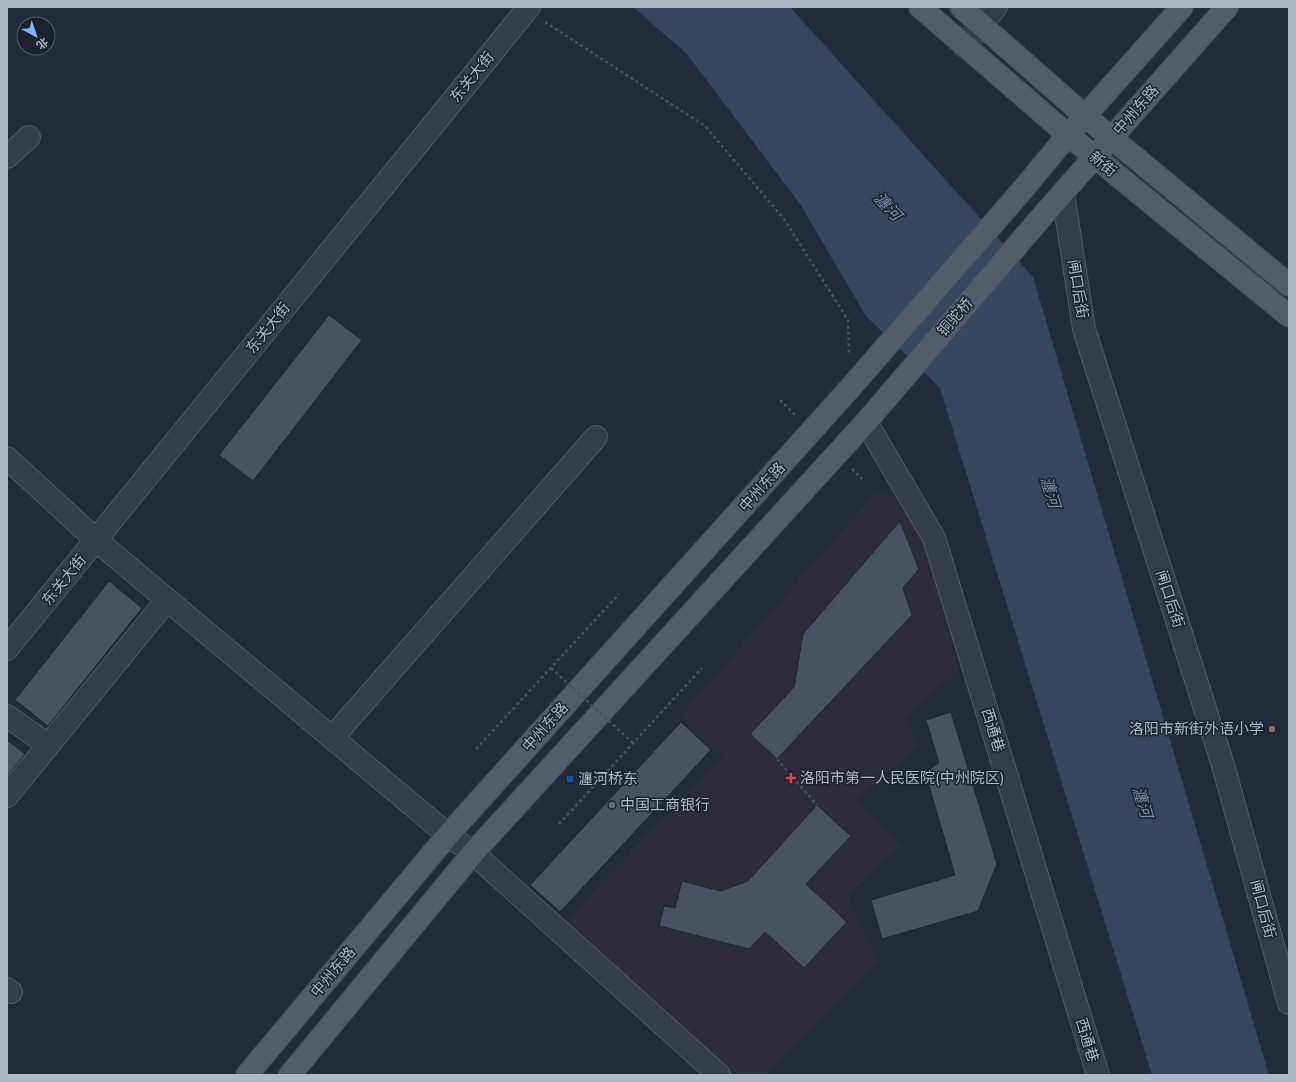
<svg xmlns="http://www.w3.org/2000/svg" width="1296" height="1082" viewBox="0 0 1296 1082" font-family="Mulish,'Noto Sans SC',sans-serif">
  <rect width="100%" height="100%" fill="#212c38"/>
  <polygon fill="#2e2c3a" points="875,493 895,494 921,530 959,670 904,718 920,744 857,799 901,847 848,896 863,931 878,960 768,1075 739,1075 563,923 722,757 679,717"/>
  <polygon fill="#35485f" points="633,7 790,7 1033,277 1269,1075 1152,1075 940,388 866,316 800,204 686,53"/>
  <g fill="#475362" stroke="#1c252f">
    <polygon points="329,315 362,340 253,481 219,455"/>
    <polygon points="900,521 919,569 903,588 912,615 777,759 750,734 794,687 803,634"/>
    <polygon points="109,581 142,608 48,726 15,700"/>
    <polygon points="951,712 997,864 978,911 882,939 871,900 955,875 925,772 939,763 926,720"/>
    <polygon points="681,722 711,750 560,912 530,885"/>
    <polygon points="7,740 25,754 7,777"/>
    <polygon points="817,805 851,836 806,884 847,922 804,968 765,932 749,949 659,926 664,906 675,908 682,881 721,891 748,881"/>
  </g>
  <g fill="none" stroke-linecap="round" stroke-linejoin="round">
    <defs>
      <g id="minor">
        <polyline points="964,46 996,7"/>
        <polyline points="7,157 29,137"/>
        <polyline points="1063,193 1084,329 1223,765 1289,1003"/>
        <polyline points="866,422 934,538 1098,1075"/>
        <polyline points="7,458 96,540 448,835 473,853 719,1075"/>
        <polyline points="7,649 529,7"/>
        <polyline points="7,716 48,745"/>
        <polyline points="332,738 596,437"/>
        <polyline points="7,796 167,600"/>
        <polyline points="7,989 11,992"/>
      </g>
      <g id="major">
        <polyline points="920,7 1068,135 1289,316"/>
        <polyline points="961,7 1085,116 1289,285"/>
        <polyline points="247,1075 448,835 851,387 1019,194 1068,135 1182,7"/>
        <polyline points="290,1075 473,853 866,422 1045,213 1227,7"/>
      </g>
    </defs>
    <use href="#minor" stroke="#525b66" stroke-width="24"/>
    <use href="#major" stroke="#3e4752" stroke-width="24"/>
    <g stroke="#415556" stroke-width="2.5" stroke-dasharray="3 3" stroke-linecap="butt">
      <polyline points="545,22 705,126 784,219 848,320 849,353"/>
      <polyline points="780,400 795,415"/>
      <polyline points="852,469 862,479"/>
      <polyline points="476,749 619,594"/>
      <polyline points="777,759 817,805"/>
      <polyline points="559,824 702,668"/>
    </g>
    <use href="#minor" stroke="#353e48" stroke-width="22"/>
    <use href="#major" stroke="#535d69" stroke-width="22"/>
    <polyline stroke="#415556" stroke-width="2.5" stroke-dasharray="3 3" stroke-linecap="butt" points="551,668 633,743"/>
  </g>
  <circle fill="#8d6e63" stroke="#1a232d" stroke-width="1.5" cx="1272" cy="729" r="4"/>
  <path fill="#e0444e" stroke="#1a232d" stroke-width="1.5" d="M789 772h4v4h4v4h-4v4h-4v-4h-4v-4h4z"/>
  <rect fill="#1a4fb4" stroke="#1a232d" stroke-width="1.5" x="566" y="775" width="8" height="8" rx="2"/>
  <circle fill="#5c6f8a" stroke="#1a232d" stroke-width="1.5" cx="612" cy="805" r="4"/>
  <g text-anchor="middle" stroke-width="3" stroke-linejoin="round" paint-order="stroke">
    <g font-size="15" fill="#afb8c5" stroke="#1a232d">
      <text transform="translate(472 77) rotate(-51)" y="5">东关大街</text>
      <text transform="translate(1136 110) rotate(-49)" y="5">中州东路</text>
      <text transform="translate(1103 164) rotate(39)" y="5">新街</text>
      <text transform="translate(1078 289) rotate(81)" y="5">闸口后街</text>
      <text transform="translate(955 317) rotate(-49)" y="5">铜驼桥</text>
      <text transform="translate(268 328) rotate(-51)" y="5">东关大街</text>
      <text transform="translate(762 487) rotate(-48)" y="5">中州东路</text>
      <text transform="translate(64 580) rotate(-51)" y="5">东关大街</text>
      <text transform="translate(1170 599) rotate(72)" y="5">闸口后街</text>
      <text transform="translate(545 727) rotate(-48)" y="5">中州东路</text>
      <text transform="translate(993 730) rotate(73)" y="5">西通巷</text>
      <text transform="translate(1263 909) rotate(75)" y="5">闸口后街</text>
      <text transform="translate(333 972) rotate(-50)" y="5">中州东路</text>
      <text transform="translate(1087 1040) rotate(73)" y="5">西通巷</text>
    </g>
    <g font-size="15" fill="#afb8c5" stroke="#1a232d" text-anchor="start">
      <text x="1264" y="734" text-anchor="end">洛阳市新街外语小学</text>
      <text x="800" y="783">洛阳市第一人民医院(中州院区)</text>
      <text x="578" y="784">瀍河桥东</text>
      <text x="620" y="810">中国工商银行</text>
    </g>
    <g font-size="16" font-style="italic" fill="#7890ac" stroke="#1a232d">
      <text transform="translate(888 206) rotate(47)" y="6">瀍河</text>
      <text transform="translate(1051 492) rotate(73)" y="6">瀍河</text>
      <text transform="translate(1143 802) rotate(73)" y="6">瀍河</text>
    </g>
  </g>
  <rect width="1296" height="1082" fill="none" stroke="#afb8c5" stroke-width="16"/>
  <g transform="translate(36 36) rotate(140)"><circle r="19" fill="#1a232d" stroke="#565f6a"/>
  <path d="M0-3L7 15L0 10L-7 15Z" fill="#84b4f5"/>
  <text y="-6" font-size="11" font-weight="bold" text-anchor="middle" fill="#afb8c5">北</text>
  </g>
</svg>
